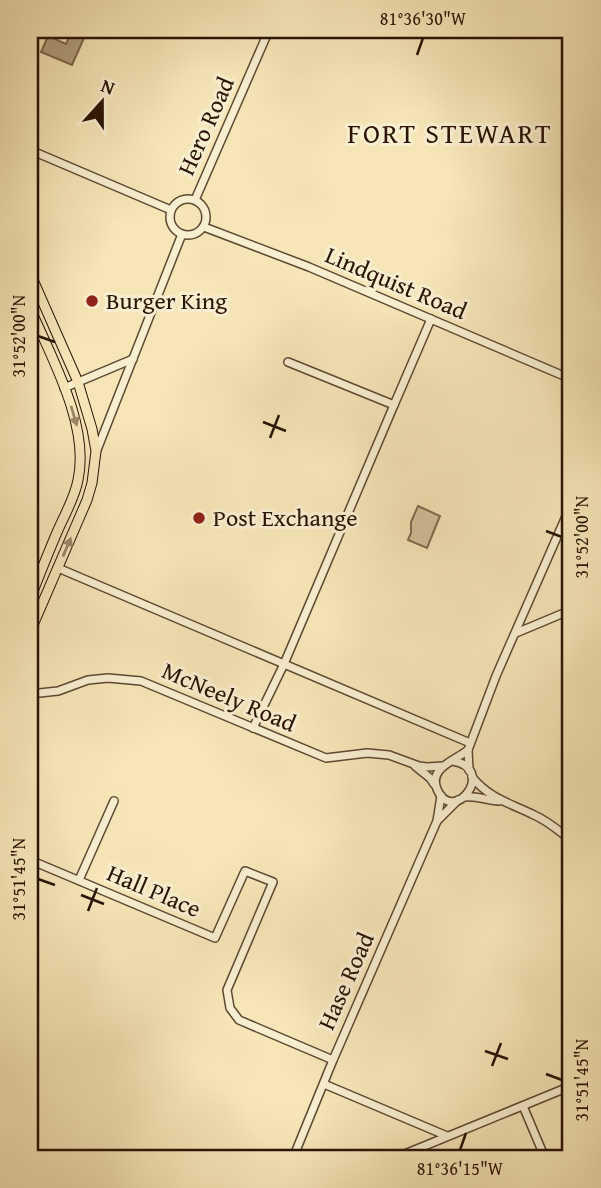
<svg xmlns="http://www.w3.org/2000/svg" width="601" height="1188" viewBox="0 0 601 1188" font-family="'Gentium Book Plus',serif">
  <rect width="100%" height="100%" fill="#f5e5b7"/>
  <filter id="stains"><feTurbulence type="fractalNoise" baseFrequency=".00286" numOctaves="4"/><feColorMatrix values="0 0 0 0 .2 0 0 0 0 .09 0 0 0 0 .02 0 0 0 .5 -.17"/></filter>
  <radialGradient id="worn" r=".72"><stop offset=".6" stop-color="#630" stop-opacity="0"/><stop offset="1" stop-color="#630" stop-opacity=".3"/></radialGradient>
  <polygon fill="#d3c199" stroke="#7f6a4f" stroke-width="2" points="418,506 440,516 427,548 408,540 411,533 411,522"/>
  <polygon fill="#b09e7a" stroke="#7b664b" stroke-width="2" points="71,33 84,38 72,65 41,52 48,36 66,44"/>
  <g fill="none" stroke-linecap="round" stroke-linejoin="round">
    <defs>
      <g id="minor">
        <polyline points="30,150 171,210"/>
        <circle cx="188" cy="217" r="18"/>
        <polyline points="195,200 269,30"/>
        <polyline points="204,227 309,267 571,379"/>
        <polyline points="288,362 394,405 431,319"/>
        <polyline points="64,388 133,359"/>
        <polyline points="97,450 182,234"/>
        <polyline points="58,568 470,743"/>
        <polyline points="516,633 571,610"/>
        <polyline points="30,694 58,691 88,680 108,678 141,681 326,758 367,753 389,755 419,766 427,767 443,766"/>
        <polyline points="253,728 284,664 394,405"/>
        <path d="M453,761c45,8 0,66 -16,28 -9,-21 19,-29 31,-39"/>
        <polyline points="415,766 430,778 434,784"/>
        <polyline points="469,770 468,750 496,676 571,505"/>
        <path d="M472,777c18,22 38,26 62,38 14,6 25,16 37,25"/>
        <path d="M464,797c13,-2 24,4 36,4"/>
        <polyline points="438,820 458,800"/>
        <polyline points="30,860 215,938 245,871 273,882 227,990 230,1008 239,1020 333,1060"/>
        <polyline points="79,880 114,801"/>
        <polyline points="324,1084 447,1136"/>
        <polyline points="523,1106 545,1158"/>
        <polyline points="293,1158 333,1060 437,821 441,796"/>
        <polyline points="395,1158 571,1086"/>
      </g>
      <g id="major">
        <polyline points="30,273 78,382 92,429 96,451 92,483 87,500 30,632"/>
        <path d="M30,308c21,49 60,117 48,172 -3,17 -13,34 -20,50 -10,23 -19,46 -28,69"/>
      </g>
    </defs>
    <use href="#minor" stroke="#5e4832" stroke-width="10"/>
    <use href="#major" stroke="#2b1305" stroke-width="11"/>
    <use href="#minor" stroke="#f8eed0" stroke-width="7"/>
    <use href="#major" stroke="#f5e5b7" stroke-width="9"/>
  </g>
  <defs><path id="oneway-solid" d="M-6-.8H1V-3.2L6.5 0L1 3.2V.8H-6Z" transform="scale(1.75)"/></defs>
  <g fill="#9a8667">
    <use href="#oneway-solid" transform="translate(74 416) rotate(73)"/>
    <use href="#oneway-solid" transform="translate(67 547) rotate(-67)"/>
  </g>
  <path fill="none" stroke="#2b1305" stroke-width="2.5" d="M417,55l6,-17M38,336l17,6M263,422l23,9M270,438l9,-23M546,531l16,6M38,879l17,6M81,895l23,9M88,911l9,-23M485,1051l23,8M492,1066l9,-23M546,1074l16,6M460,1150l6,-17"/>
  <g fill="#8f2418" stroke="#f8eed0" stroke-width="2.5">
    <circle cx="92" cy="301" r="7"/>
    <circle cx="199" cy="518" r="7"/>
  </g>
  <g text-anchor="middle" stroke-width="6" stroke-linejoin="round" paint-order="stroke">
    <g font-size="24" fill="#2b1305" stroke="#f8eed0">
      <text transform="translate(206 126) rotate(-66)" y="8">Hero Road</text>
      <text transform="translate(396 283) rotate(23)" y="8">Lindquist Road</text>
      <text transform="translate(229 697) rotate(23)" y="8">McNeely Road</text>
      <text transform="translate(154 891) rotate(23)" y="8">Hall Place</text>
      <text transform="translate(346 981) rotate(-66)" y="8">Hase Road</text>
    </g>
    <g font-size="24" fill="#2b1305" stroke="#f8eed0" text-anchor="start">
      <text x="106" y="309">Burger King</text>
      <text x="213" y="526">Post Exchange</text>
    </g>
    <g font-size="28" letter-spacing="2" fill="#2b1305" stroke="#f8eed0">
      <text x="450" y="143">FORT STEWART</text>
    </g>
  </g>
  <rect width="601" height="1188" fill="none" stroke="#f5e5b7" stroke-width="77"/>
  <g transform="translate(102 102) rotate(21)" stroke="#f8eed0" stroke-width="5" paint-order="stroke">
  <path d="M0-5L12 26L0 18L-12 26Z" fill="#2b1305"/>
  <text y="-10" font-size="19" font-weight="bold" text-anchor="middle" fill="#2b1305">N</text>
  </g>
  <rect x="38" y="38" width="524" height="1112" fill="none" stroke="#2b1305" stroke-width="2.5"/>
  <g font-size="18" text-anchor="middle" fill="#2b1305">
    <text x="423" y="25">81°36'30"W</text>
    <text transform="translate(19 336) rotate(-90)" y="6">31°52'00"N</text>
    <text transform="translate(582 537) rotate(-90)" y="6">31°52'00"N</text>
    <text transform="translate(19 879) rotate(-90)" y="6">31°51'45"N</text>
    <text transform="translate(582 1080) rotate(-90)" y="6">31°51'45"N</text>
    <text x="460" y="1175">81°36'15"W</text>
  </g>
  <rect width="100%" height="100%" filter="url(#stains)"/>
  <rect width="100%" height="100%" fill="url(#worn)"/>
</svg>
